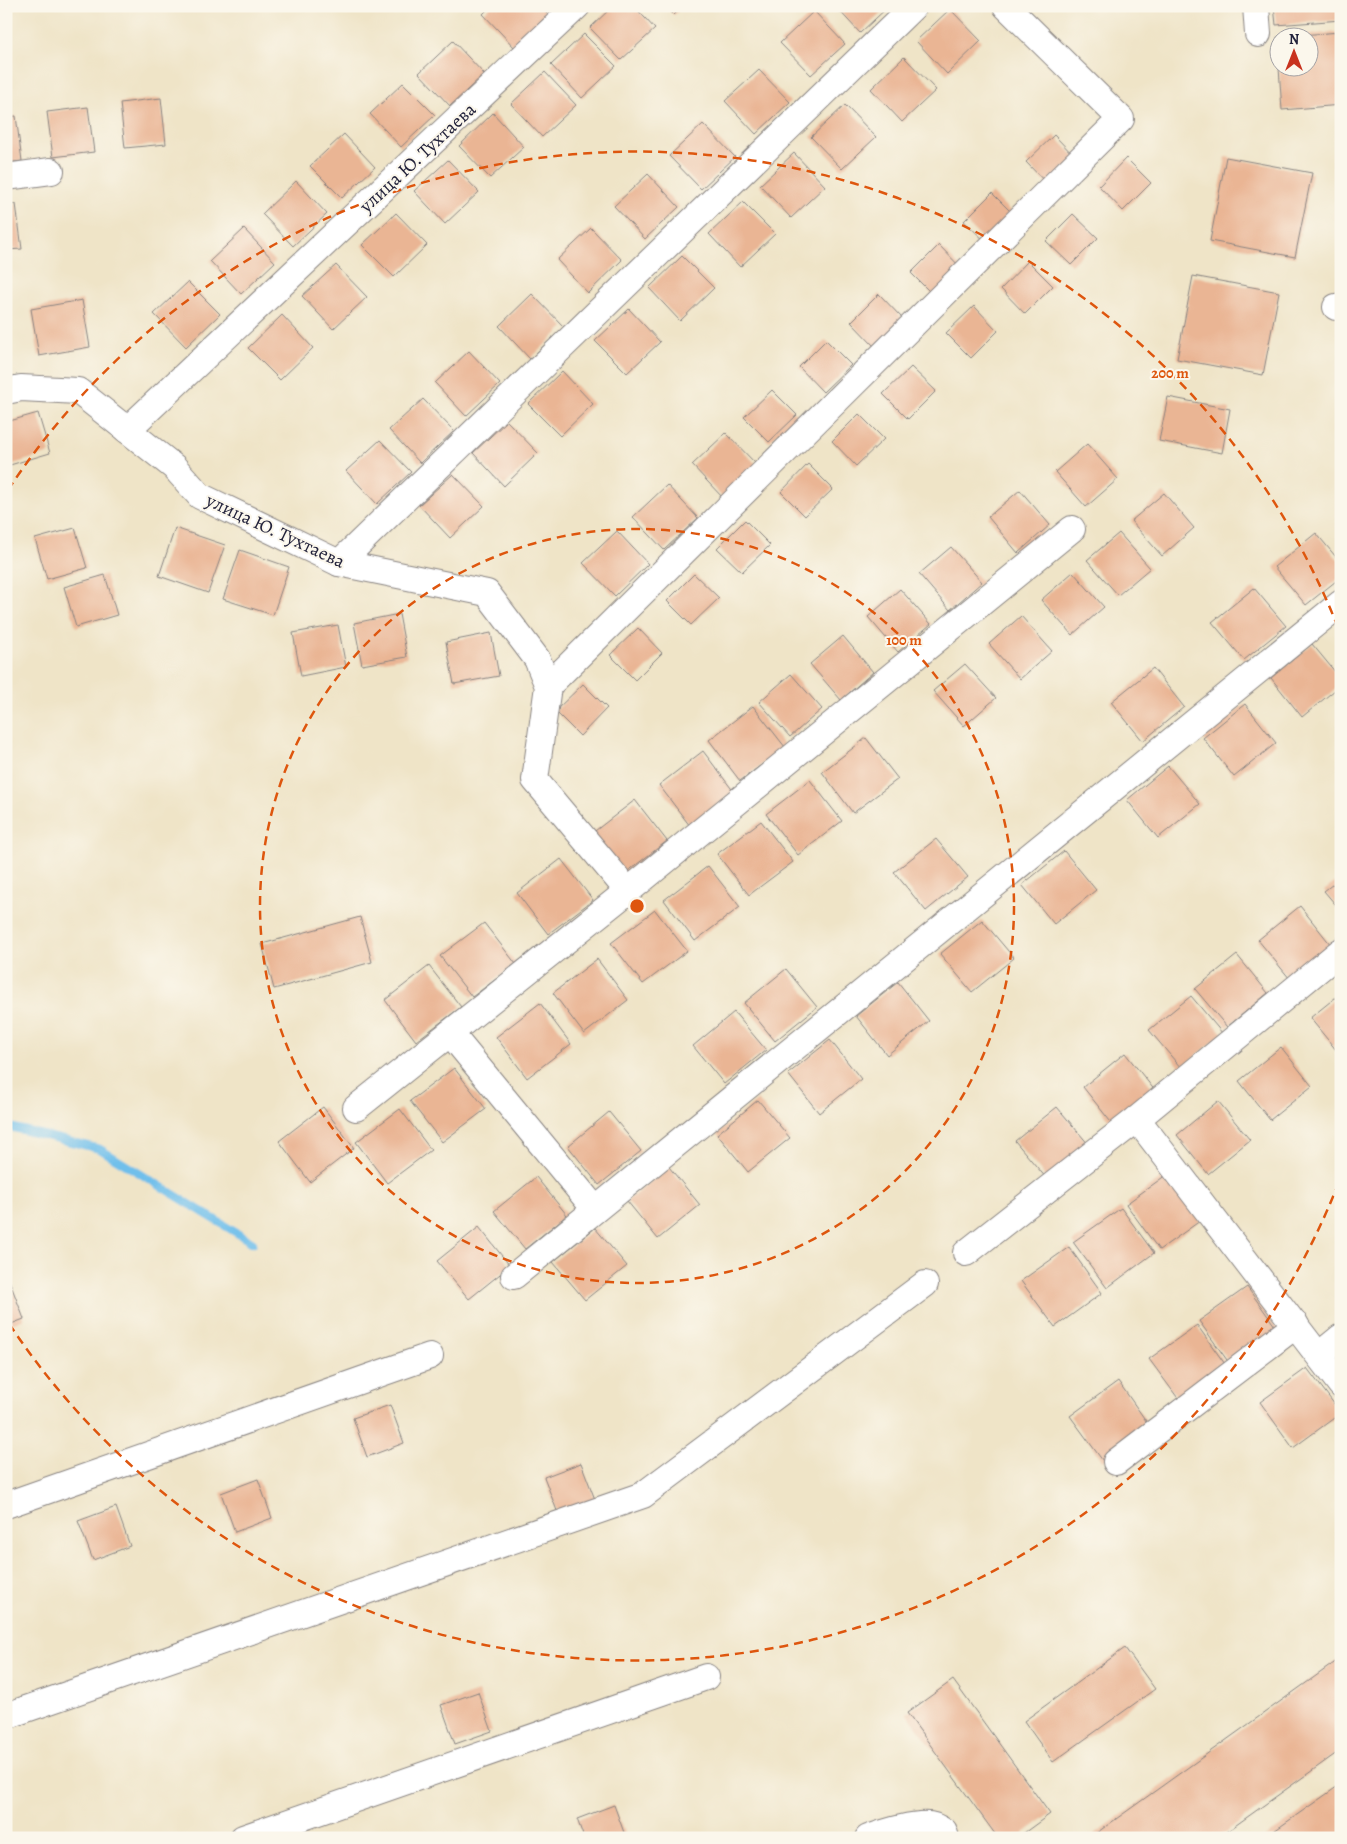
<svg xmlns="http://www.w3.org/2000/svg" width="1347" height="1844" viewBox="0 0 1347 1844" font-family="Alegreya,serif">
  <rect width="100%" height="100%" fill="#fbf7ec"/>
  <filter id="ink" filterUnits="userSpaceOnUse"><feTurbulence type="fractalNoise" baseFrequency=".02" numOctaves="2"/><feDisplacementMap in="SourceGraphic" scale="10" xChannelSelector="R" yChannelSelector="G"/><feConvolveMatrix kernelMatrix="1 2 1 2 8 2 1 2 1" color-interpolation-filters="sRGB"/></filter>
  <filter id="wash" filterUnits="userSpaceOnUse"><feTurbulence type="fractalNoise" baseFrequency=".0096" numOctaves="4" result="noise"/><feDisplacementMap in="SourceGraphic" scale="20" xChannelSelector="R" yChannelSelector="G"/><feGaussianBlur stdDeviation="1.12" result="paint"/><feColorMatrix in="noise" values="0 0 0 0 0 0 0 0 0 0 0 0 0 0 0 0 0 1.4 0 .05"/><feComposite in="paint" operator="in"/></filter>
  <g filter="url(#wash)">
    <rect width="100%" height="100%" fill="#efe4c7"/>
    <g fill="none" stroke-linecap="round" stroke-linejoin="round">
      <polyline stroke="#70bfeb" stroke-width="8" points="6,1126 100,1149 253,1243"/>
    </g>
    <g id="blocks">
      <g fill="#eab594">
        <polygon points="491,6 540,6 548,15 514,47 483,14"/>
        <polygon points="613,6 634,6 655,29 621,60 590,28"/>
        <polygon points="665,6 683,6 674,15"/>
        <polygon points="835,6 889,6 860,33"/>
        <polygon points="1274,6 1341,6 1341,20 1276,25"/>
        <polygon points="950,9 981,41 947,74 916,41"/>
        <polygon points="814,11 845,44 811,75 780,43"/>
        <polygon points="1341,32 1341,105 1282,110 1279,68 1310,68 1310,38 1286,38 1286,36"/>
        <polygon points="584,34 616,66 582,98 551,65"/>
        <polygon points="1277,37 1280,37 1280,57 1278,57"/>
        <polygon points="453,41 484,74 450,106 419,73"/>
        <polygon points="904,57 936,90 902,122 871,89"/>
        <polygon points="759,70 790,102 756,134 725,101"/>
        <polygon points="545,72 576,105 542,137 511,104"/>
        <polygon points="403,83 435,115 401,147 370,114"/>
        <polygon points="161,98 166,144 125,148 120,103"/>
        <polygon points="845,105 876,137 842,169 811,137"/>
        <polygon points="88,107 94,152 53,157 47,112"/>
        <polygon points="493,113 524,147 490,178 459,146"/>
        <polygon points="16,116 22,161 6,163 6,117"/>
        <polygon points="703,124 735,157 701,189 669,156"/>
        <polygon points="344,134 375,167 342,198 310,166"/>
        <polygon points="1054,135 1078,160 1051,188 1026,162"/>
        <polygon points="794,153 825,186 791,218 760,185"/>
        <polygon points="1226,157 1312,173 1295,257 1210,241"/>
        <polygon points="1126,158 1151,183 1123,211 1099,186"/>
        <polygon points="448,160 479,192 445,224 414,191"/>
        <polygon points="648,174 679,207 645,239 614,206"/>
        <polygon points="296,181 327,214 293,246 262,214"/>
        <polygon points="992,193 1017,218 989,245 964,221"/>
        <polygon points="743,202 775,234 740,267 709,234"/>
        <polygon points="16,204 22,249 6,250 6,205"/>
        <polygon points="396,213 427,245 394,277 362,245"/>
        <polygon points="1073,214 1098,238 1071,265 1046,241"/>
        <polygon points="591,228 622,260 588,293 557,260"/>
        <polygon points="244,229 275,262 241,294 210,261"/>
        <polygon points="939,245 963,270 935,297 911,273"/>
        <polygon points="682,256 714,288 680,321 649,288"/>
        <polygon points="1028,261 1053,286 1025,314 1001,289"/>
        <polygon points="336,265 367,297 333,329 302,296"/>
        <polygon points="1193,276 1279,292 1263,375 1177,359"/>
        <polygon points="188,282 220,314 186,347 154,314"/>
        <polygon points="532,294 564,327 530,359 499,326"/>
        <polygon points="879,294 903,319 875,347 851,322"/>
        <polygon points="82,300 90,347 39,356 31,309"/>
        <polygon points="974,306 998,331 971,358 946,333"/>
        <polygon points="629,309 660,342 627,373 595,341"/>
        <polygon points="282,315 313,348 280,380 248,348"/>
        <polygon points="826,340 851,365 823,392 799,367"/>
        <polygon points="469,351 500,384 466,416 435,383"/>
        <polygon points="911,367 936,391 908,419 883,394"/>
        <polygon points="562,371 593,404 560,436 528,404"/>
        <polygon points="772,390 797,415 769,442 744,417"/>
        <polygon points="1168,397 1230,409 1222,453 1159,441"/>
        <polygon points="423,399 454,431 420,463 389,430"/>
        <polygon points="38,413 50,453 10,465 6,454 6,422"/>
        <polygon points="859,414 884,439 856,466 832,441"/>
        <polygon points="507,421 538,453 504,486 473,453"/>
        <polygon points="726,433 758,466 723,498 692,465"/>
        <polygon points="380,440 411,472 377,504 346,471"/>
        <polygon points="1087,444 1118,479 1086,507 1055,472"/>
        <polygon points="808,464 833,489 805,516 781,492"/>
        <polygon points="453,474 484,506 450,538 419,505"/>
        <polygon points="667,485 698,518 664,550 633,517"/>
        <polygon points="1020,490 1050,525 1018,553 988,517"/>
        <polygon points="1164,493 1194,528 1162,556 1131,521"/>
        <polygon points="745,520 770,545 742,572 717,548"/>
        <polygon points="75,528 87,568 47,579 35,539"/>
        <polygon points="175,528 225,545 208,593 159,576"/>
        <polygon points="617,531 648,564 615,596 583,563"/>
        <polygon points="1119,533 1150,568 1118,595 1087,560"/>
        <polygon points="1316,533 1341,563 1341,577 1306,605 1274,567"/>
        <polygon points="951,547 982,582 950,610 919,574"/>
        <polygon points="240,550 289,567 273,615 223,599"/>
        <polygon points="1073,572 1104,607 1072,635 1041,600"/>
        <polygon points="694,574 719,598 691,625 667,601"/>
        <polygon points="105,575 117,615 76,627 64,587"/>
        <polygon points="1254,588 1286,626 1244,660 1212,622"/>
        <polygon points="900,589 931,624 898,652 868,617"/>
        <polygon points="399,614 407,657 362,665 354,623"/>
        <polygon points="1021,616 1052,651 1020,679 989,644"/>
        <polygon points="338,625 346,667 301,676 293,633"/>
        <polygon points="638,628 662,653 635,680 610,655"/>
        <polygon points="491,633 499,676 454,684 446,642"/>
        <polygon points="843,636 873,672 841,700 810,664"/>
        <polygon points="1312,644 1341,679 1341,685 1302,717 1271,678"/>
        <polygon points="965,664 996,698 964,726 933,691"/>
        <polygon points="1153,668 1184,707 1143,741 1111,702"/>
        <polygon points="791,674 822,709 790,737 759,702"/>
        <polygon points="583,684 607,708 580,736 555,711"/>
        <polygon points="1245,704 1276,743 1234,777 1203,738"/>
        <polygon points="753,706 785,747 740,781 709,740"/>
        <polygon points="866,738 898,779 853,813 822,772"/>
        <polygon points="703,751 734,792 690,826 659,785"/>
        <polygon points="1168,766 1200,804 1158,838 1127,800"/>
        <polygon points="810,780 842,821 798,855 766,814"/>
        <polygon points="635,800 667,841 623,875 591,834"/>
        <polygon points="761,821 793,862 749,895 717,854"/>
        <polygon points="936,839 968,877 926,911 894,872"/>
        <polygon points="1064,851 1096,890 1054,924 1022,885"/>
        <polygon points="561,859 593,900 548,934 517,893"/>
        <polygon points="708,866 740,907 695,941 664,900"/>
        <polygon points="1341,878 1341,911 1324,891"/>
        <polygon points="1300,906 1331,945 1290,979 1258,940"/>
        <polygon points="655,910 687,951 643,984 611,943"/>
        <polygon points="360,917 372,962 274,989 262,944"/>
        <polygon points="982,920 1014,958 972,992 940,954"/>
        <polygon points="484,923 516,964 472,997 440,956"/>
        <polygon points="1237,955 1268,993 1227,1027 1195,989"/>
        <polygon points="597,959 628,1000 584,1034 553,993"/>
        <polygon points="429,966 461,1007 416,1041 385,1000"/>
        <polygon points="786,969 817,1007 775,1041 744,1003"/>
        <polygon points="898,982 929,1021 887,1055 856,1016"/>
        <polygon points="1341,993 1341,1056 1310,1018"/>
        <polygon points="1191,996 1223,1034 1181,1068 1149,1030"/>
        <polygon points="540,1003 571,1044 527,1078 496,1037"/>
        <polygon points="734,1012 766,1050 724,1084 693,1046"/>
        <polygon points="830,1040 861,1079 819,1113 788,1074"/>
        <polygon points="1281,1047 1312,1086 1270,1120 1239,1081"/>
        <polygon points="1125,1053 1156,1092 1114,1126 1083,1087"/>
        <polygon points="454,1068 486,1109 442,1142 410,1101"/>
        <polygon points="758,1100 790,1138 748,1172 717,1134"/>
        <polygon points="1218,1101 1250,1140 1208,1174 1177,1135"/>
        <polygon points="323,1107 354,1148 310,1182 279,1141"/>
        <polygon points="1057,1107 1089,1145 1047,1179 1015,1141"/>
        <polygon points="400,1109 431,1150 387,1183 356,1142"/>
        <polygon points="609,1112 641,1151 599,1185 568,1146"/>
        <polygon points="669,1167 700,1205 658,1239 627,1201"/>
        <polygon points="1173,1170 1207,1216 1159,1250 1126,1204"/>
        <polygon points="536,1177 567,1215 525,1249 494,1211"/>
        <polygon points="1121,1208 1154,1253 1107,1288 1073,1242"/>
        <polygon points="479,1227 510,1266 469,1299 437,1261"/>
        <polygon points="595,1228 627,1266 585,1300 553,1262"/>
        <polygon points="1069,1247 1102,1293 1055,1327 1021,1281"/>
        <polygon points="9,1280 24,1319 6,1326 6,1281"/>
        <polygon points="1247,1287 1280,1333 1232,1367 1199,1321"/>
        <polygon points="1197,1325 1230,1371 1183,1405 1149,1359"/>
        <polygon points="1307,1368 1341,1413 1293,1448 1260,1402"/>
        <polygon points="1118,1381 1151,1428 1103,1461 1070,1416"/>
        <polygon points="390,1405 404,1443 367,1457 353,1418"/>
        <polygon points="581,1463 596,1502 559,1516 544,1477"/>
        <polygon points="258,1479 272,1518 235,1532 221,1493"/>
        <polygon points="116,1507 130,1546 93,1560 78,1521"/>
        <polygon points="1125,1648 1155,1689 1053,1762 1024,1721"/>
        <polygon points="1341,1658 1341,1750 1218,1838 1098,1838 1095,1834"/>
        <polygon points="953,1680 1050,1814 1017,1838 998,1838 907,1713"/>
        <polygon points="478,1692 492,1731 455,1744 441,1705"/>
        <polygon points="1341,1784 1341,1838 1264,1838"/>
        <polygon points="614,1805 626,1838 584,1838 577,1819"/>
      </g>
    </g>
  </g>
  <g filter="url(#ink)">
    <use href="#blocks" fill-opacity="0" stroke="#888381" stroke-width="1"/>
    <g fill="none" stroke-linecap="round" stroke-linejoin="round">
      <defs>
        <g id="street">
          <polyline points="1256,6 1258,34"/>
          <polyline points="6,177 51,171"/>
          <polyline points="1336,307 1341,306"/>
          <polyline points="6,391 21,388 78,391 174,467 200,496 339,563 487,593 537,659 548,686 535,780 628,891"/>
          <polyline points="127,430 577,6"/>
          <polyline points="339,563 914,6"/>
          <polyline points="548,686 1121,119 1006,6"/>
          <polyline points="450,1033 595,1209"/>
          <polyline points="356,1108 628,891 1072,529"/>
          <polyline points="1137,1119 1341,1385"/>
          <polyline points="966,1253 1137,1119 1341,951"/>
          <polyline points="514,1276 1341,603"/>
          <polyline points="1319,1355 1341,1337"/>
          <polyline points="1116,1462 1296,1325"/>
          <polyline points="6,1505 430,1356"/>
          <polyline points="6,1716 643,1495 925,1284"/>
          <polyline points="243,1838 706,1677"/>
          <path d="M868,1838c15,-5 51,-17 66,-12 3,1 7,4 10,5l2,7"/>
        </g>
      </defs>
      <use href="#street" stroke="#888381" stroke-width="28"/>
      <use href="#street" stroke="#fff" stroke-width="26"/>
    </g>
  </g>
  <g fill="none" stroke="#de560e" stroke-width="2.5" stroke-dasharray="9 6">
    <circle cx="637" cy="906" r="377"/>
    <path d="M1339 1182A754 754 0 0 1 8 1322M8 490A754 754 0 0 1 1339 630"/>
  </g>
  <g text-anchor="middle" stroke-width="4" stroke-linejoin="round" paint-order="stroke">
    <g font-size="19" fill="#22223b" stroke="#fbf7ec">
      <text transform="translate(417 157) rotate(-43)" y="7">улица Ю. Тухтаева</text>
      <text transform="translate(276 530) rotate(25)" y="7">улица Ю. Тухтаева</text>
    </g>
  </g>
  <circle cx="637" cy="906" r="8" fill="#de560e" stroke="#fbf7ec" stroke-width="2.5"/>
  <g font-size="15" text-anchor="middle" font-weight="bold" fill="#de560e" stroke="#fbf7ec" stroke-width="4" stroke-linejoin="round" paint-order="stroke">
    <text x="1170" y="378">200 m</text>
    <text x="904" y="645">100 m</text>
  </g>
  <rect width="1347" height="1844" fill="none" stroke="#fbf7ec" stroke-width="25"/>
  <g transform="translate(1294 52)"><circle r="24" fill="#fbf7ec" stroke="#a4a2a5"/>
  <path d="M0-4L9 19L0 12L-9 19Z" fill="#c8321e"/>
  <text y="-8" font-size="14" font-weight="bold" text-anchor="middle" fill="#22223b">N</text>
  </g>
</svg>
